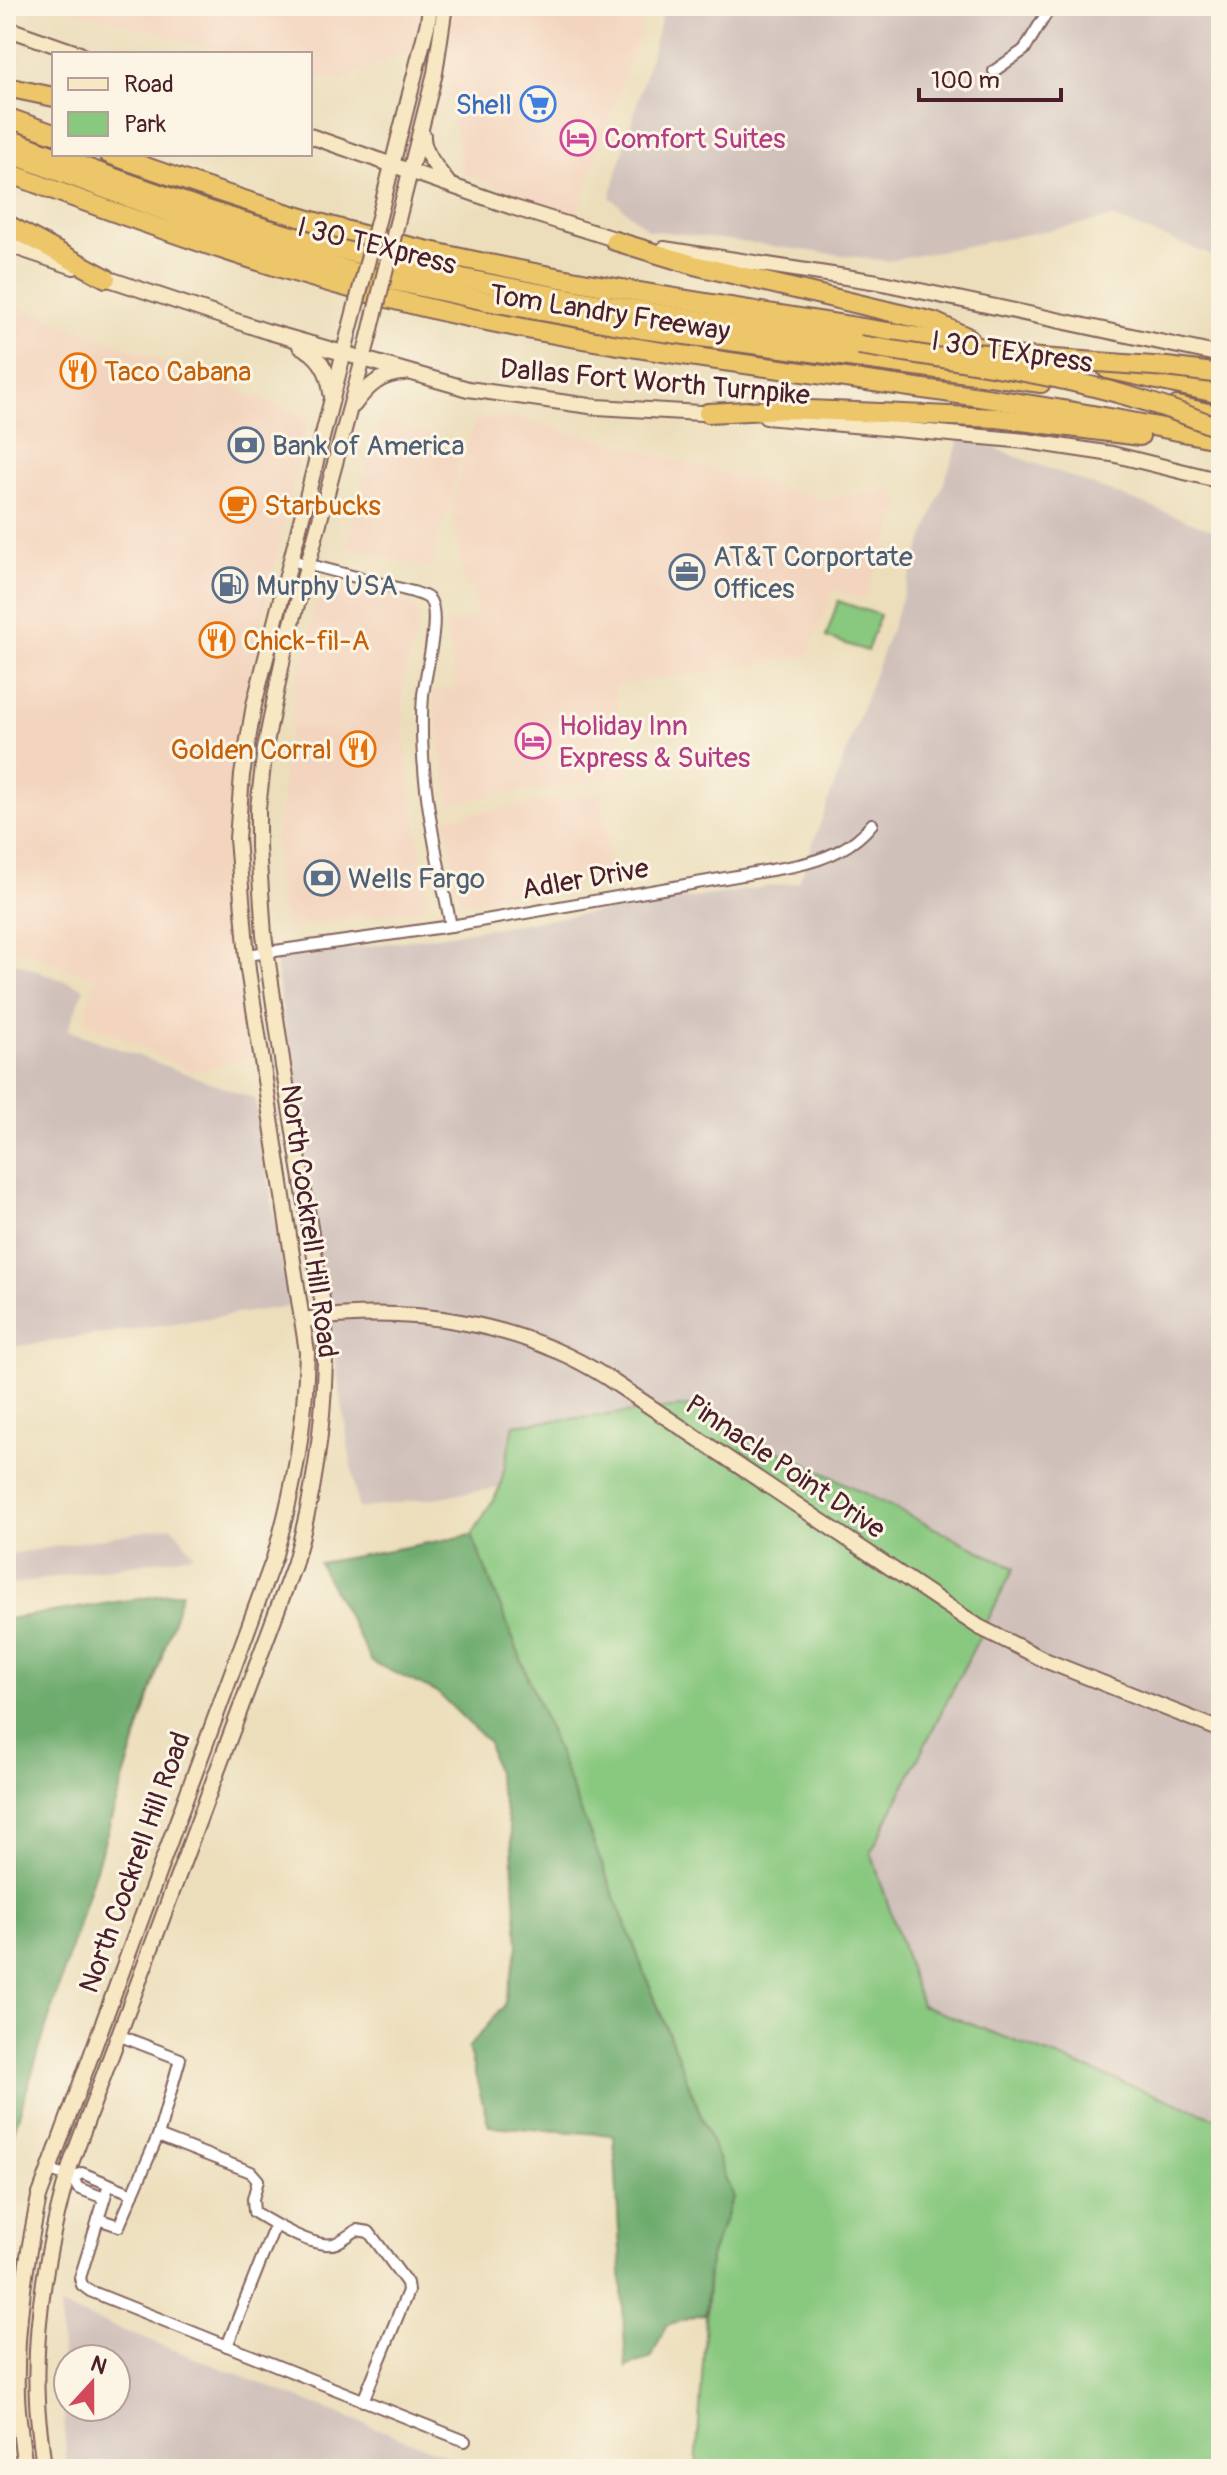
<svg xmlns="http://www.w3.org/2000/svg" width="1227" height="2475" viewBox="0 0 1227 2475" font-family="Pangolin,sans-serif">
  <rect width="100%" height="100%" fill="#fcf5e5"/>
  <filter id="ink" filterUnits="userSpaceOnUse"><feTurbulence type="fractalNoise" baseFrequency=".0125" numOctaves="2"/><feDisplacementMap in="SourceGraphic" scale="16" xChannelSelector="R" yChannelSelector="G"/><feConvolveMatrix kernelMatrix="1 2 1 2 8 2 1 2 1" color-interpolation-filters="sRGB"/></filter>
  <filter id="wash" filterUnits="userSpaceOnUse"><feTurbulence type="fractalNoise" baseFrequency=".006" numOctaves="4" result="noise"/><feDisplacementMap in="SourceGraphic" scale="32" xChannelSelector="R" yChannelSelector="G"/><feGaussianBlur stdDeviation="1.8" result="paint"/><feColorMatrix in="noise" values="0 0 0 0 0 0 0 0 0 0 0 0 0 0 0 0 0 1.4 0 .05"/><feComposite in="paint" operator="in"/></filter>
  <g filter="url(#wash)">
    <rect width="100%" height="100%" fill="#ecdebb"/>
    <g fill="#f3d4be">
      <polygon points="57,6 649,6 577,215 462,173 447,79 402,53 340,82 310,74 310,54 235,54"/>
      <polygon points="6,301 308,417 240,719 220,887 248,1058 192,1072 84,1020 96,978 6,945"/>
      <polygon points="517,417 815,497 816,500 893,488 902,503 864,600 834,589 808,656 615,686 629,776 450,803 432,691 456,687 445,623 478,617 473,588 465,588 451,506 475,419"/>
      <polygon points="380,421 465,444 431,569 346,547"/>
      <polygon points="336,585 409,602 415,607 419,619 402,690 408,773 429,901 419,910 286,928 276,877 276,840 294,690 316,604 324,589"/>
      <polygon points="599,792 614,876 460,902 445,818"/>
    </g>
    <g fill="#cfc0ba" fill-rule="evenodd">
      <polygon points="665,6 1221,6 1221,259 1113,218 888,261 648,230 610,197"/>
      <polygon points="961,436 1221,533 1221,2120 920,2005 871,1852 1013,1568 514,1425 500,1488 358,1509 275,960 799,882"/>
      <polygon points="6,959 84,988 68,1030 255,1099 290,1306 6,1348"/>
      <polygon points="172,1526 194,1555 6,1585 6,1555"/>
      <path d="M60,2306l422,163h-416zM116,2359v48h-48v-48z"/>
    </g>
    <g fill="#88c87f" stroke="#697455" stroke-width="2">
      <polygon points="838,601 880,615 867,651 826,637"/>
      <polygon points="690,1406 1014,1568 871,1852 921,2005 1221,2120 1221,2469 696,2469 710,2257 733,2197 472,1535 500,1488 514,1425"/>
    </g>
    <g fill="#6eac6e" stroke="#5c664c" stroke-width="2">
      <polygon points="472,1535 733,2197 710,2257 705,2314 666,2325 652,2357 626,2367 614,2135 489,2126 468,2048 504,2006 518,1946 511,1833 488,1742 438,1693 372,1662 319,1563"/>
      <polygon points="182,1592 12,2137 6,2162 6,1619"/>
    </g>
  </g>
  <g filter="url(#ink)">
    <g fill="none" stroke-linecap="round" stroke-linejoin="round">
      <defs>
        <g id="street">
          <polyline points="994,71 1024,50 1051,6"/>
          <path d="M291,560l122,32c5,2 12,3 16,7 13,13 -4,77 -6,96 -6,77 13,157 28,231"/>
          <path d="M247,955l204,-29 343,-60c30,-6 58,-17 78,-42"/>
          <path d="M158,2136l93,36 7,8 -5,19 1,13c16,10 64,39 82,31 7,-3 14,-9 21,-13l12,2 38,51 1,8 -45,110"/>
          <polyline points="48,2169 73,2178 78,2188 104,2198"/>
          <polyline points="73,2178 82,2173 133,2194"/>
          <polyline points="109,2184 80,2278 82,2285 90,2291 465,2441"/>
          <polyline points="98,2219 119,2226 158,2136 180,2059 118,2035"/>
          <polyline points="227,2346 275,2225"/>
        </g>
        <g id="secondary">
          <polyline points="6,28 80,54"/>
          <path d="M423,135c-1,17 15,34 25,48"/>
          <polyline points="310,136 512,207 624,242"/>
          <polyline points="377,225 428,22 430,6"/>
          <polyline points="395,231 435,73 445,6"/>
          <polyline points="6,244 74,267"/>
          <polyline points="664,249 878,282 1221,355"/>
          <polyline points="97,275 266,331 468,389 597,407 718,414"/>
          <path d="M300,346c20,9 29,26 31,47"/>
          <path d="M354,405c13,-18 27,-32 51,-32"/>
          <polyline points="766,417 1026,441 1112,454 1221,481"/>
          <path d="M303,1320c104,-15 214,1 303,57l373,250 68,34 174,69"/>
          <path d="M25,2469c-3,-25 -7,-50 -8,-74 -2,-67 9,-134 22,-198l235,-639c21,-72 31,-131 33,-206l-59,-382 -11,-131 5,-64 12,-70 95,-373"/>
          <path d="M44,2469c-2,-22 -6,-45 -7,-68 -4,-81 11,-160 34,-238l223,-598c24,-82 33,-163 31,-248l-42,-251 -19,-131 -6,-88v-39l7,-60 19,-95 85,-316"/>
        </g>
        <g id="highway">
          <polyline points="6,87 54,97"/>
          <polyline points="6,117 54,134"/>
          <path d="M6,138c134,51 270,99 410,130 146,33 295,53 443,77"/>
          <polyline points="6,152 219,231 357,273 486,301 641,329 1041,383"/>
          <path d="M109,154c101,36 203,70 307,94 190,44 383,68 575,101"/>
          <path d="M6,172c153,58 306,112 466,146 248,52 502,68 749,122"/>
          <polyline points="6,224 106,278"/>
          <polyline points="615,241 694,265 934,322 969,338"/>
          <polyline points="1107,369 1221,394"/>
          <polyline points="1177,406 1221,416"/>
          <polyline points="708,413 786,409 997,418 1140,436"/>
        </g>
      </defs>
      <use href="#street" stroke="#83625d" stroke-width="14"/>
      <use href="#secondary" stroke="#83625d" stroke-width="18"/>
      <use href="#highway" stroke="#83625d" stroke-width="22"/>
      <use href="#street" stroke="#fff" stroke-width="10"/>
      <use href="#secondary" stroke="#f7e8c3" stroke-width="14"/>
      <use href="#highway" stroke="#ecc669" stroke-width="18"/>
      <defs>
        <g id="secondary-bridge">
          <polyline points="349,332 377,225"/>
          <polyline points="369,337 395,231"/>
        </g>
        <g id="highway-bridge">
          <path d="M859,345c124,20 245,33 362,84"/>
          <polyline points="973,353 1167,367 1221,374"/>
        </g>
      </defs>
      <use href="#secondary-bridge" stroke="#83625d" stroke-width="18" stroke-linecap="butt"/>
      <use href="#highway-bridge" stroke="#83625d" stroke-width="22" stroke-linecap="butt"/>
      <use href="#secondary-bridge" stroke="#f7e8c3" stroke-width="14"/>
      <use href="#highway-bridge" stroke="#ecc669" stroke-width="18"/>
    </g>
  </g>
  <defs>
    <symbol id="supermarket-ring" viewBox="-11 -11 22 22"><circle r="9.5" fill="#fcf5e5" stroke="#3f7fe0" stroke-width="1.5"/><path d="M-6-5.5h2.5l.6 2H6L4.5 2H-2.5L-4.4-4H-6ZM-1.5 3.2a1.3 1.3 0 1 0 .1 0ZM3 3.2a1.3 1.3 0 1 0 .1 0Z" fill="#3f7fe0"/></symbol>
    <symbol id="hotel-ring" viewBox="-11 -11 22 22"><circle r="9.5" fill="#fcf5e5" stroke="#d1479c" stroke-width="1.5"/><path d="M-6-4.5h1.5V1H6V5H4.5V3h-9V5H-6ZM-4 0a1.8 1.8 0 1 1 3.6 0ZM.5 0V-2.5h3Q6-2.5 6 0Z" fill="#d1479c"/></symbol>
    <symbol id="restaurant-ring" viewBox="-11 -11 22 22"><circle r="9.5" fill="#fcf5e5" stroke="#e8710a" stroke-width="1.5"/><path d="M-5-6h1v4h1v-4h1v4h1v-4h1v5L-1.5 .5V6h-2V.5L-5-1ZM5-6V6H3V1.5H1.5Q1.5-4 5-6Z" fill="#e8710a"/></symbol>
    <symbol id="bank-ring" viewBox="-11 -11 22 22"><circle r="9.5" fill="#fcf5e5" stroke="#5c6f8a" stroke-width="1.5"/><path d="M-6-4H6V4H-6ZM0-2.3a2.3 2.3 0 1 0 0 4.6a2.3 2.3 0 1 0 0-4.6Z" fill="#5c6f8a"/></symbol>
    <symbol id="cafe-ring" viewBox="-11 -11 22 22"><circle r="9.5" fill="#fcf5e5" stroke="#e8710a" stroke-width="1.5"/><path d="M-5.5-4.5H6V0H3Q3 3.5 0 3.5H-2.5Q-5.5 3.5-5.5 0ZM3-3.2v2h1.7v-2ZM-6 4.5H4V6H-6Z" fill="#e8710a"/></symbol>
    <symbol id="office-ring" viewBox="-11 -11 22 22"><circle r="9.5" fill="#fcf5e5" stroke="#5c6f8a" stroke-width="1.5"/><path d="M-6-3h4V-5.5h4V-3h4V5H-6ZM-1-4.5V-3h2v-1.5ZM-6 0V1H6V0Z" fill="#5c6f8a"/></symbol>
    <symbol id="fuel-ring" viewBox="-11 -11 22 22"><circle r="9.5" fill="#fcf5e5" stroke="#5c6f8a" stroke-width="1.5"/><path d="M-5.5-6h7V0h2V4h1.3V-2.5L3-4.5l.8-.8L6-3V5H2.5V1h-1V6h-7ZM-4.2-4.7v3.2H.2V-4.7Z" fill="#5c6f8a"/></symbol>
  </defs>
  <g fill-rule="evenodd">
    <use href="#supermarket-ring" x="518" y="84" width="40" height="40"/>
    <use href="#hotel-ring" x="558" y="118" width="40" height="40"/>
    <use href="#restaurant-ring" x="58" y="351" width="40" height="40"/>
    <use href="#bank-ring" x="226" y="425" width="40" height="40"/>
    <use href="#cafe-ring" x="218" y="485" width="40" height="40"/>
    <use href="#office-ring" x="667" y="552" width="40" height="40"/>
    <use href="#fuel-ring" x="210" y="565" width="40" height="40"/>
    <use href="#restaurant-ring" x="197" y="620" width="40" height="40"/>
    <use href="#hotel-ring" x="513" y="721" width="40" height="40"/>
    <use href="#restaurant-ring" x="338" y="729" width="40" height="40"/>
    <use href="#bank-ring" x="302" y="858" width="40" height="40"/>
  </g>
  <g text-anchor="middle" stroke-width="6" stroke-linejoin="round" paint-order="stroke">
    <g font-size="28" fill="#366cbe" stroke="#fcf5e5" text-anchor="end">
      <text x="512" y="114">Shell</text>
    </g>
    <g font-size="28" fill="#b23c85" stroke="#fcf5e5" text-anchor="start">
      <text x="604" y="148">Comfort Suites</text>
      <text x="559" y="735">Holiday Inn<tspan x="559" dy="32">Express &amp; Suites</tspan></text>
    </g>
    <g font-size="28" fill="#4a1f2b" stroke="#fcf5e5">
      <text transform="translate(377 245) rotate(14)" y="10">I 30 TEXpress</text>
      <text transform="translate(610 312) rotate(9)" y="10">Tom Landry Freeway</text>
      <text transform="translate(1012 351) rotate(8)" y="10">I 30 TEXpress</text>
      <text transform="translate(655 381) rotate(5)" y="10">Dallas Fort Worth Turnpike</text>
      <text transform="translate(585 878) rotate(-10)" y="10">Adler Drive</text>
      <text transform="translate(310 1221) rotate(82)" y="10">North Cockrell Hill Road</text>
      <text transform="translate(786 1466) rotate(34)" y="10">Pinnacle Point Drive</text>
      <text transform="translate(134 1862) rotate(-70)" y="10">North Cockrell Hill Road</text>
    </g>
    <g font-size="28" fill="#c56008" stroke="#fcf5e5" text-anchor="start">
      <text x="104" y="381">Taco Cabana</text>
      <text x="264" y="515">Starbucks</text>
      <text x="243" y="650">Chick-fil-A</text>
      <text x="332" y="759" text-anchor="end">Golden Corral</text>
    </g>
    <g font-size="28" fill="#4e5e75" stroke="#fcf5e5" text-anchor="start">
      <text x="272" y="455">Bank of America</text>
      <text x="713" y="566">AT&amp;T Corportate<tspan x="713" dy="32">Offices</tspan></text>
      <text x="256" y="595">Murphy USA</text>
      <text x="348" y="888">Wells Fargo</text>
    </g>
  </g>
  <rect width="1227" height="2475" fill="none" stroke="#fcf5e5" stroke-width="32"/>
  <rect x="52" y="52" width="260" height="104" fill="#fcf5e5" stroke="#b59f9b" stroke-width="2"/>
  <rect x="68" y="78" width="40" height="12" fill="#f7e8c3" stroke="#b59f9b" stroke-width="2"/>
  <text x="124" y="92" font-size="24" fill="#4a1f2b">Road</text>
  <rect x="68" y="112" width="40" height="24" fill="#88c87f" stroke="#b59f9b" stroke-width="2"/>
  <text x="124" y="132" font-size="24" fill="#4a1f2b">Park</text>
  <g transform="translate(92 2383) rotate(21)"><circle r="38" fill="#fcf5e5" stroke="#b59f9b" stroke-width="2"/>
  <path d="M0-6L14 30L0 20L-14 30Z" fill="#d1495b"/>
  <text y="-12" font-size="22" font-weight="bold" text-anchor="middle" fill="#4a1f2b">N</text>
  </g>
  <path d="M919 88v12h142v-12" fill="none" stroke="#4a1f2b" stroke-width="4"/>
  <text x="931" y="88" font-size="24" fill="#4a1f2b" stroke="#fcf5e5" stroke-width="6" paint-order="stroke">100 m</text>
</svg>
